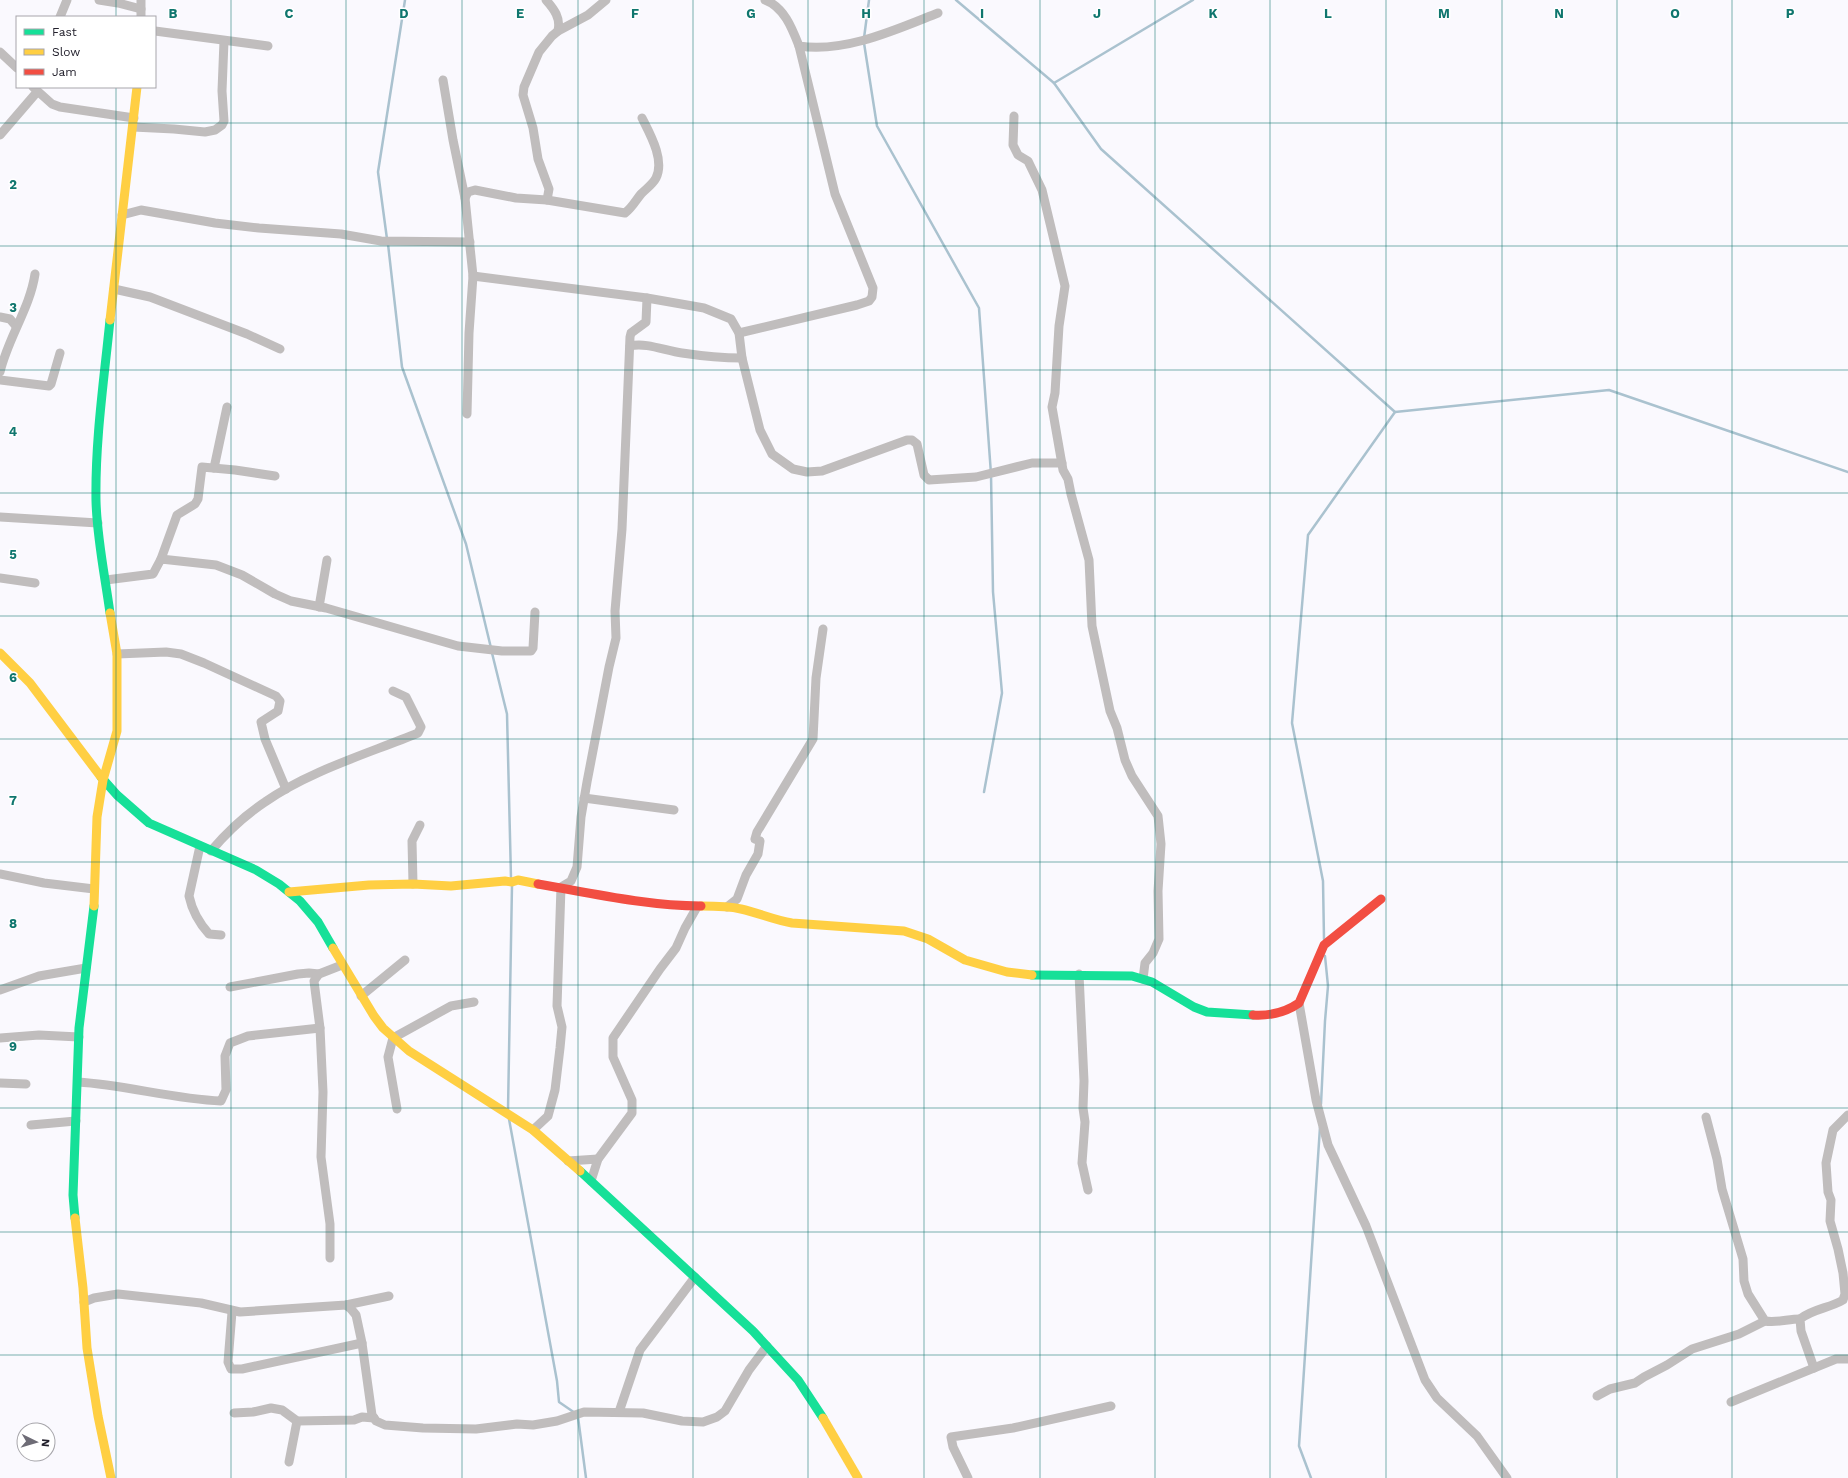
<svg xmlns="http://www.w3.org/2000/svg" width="1848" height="1478" viewBox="0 0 1848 1478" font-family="'Work Sans',sans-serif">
  <rect width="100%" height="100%" fill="#faf9fe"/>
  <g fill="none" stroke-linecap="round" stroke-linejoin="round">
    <g stroke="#aac2cf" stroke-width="2.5">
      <polyline points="956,0 1054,83 1101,149 1395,412 1609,390 1848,472"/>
      <polyline points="864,38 869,0"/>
      <polyline points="864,43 877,126 979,308 991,474 993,592 1002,693 984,792"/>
      <polyline points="1054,83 1193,0"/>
      <polyline points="387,239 378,172 405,0"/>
      <polyline points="388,244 402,367 466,544 491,648"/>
      <polyline points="492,653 507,714 511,878"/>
      <polyline points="1324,939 1323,881 1292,723 1308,535 1395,412"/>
      <polyline points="1321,1104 1325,1021 1328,986 1325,956"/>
      <polyline points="508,1110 512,885"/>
      <polyline points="509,1119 557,1381 559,1402 575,1413"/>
      <polyline points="578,1417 586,1478"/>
      <polyline points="1311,1478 1299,1446 1320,1127"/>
    </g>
    <g stroke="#c0bdbd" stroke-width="9">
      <polyline points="99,0 118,3 141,9"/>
      <path d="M546,0c8,9 15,18 12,31"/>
      <path d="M765,0c19,7 27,28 34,46 46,7 96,-16 139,-33"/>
      <polyline points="60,17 67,0"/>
      <polyline points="141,17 141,0"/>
      <polyline points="155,31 268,46"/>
      <polyline points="0,52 17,68"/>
      <polyline points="443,80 453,140 465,198 473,276 469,333 467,414"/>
      <polyline points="33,87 52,104 60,107 134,118"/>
      <polyline points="1014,116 1013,145 1018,155 1028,161 1042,190 1065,286 1059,326 1055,393 1052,407 1063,470 1068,479 1071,494 1089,560 1092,626 1110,711 1117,728 1125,760 1132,776 1158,816 1161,844 1158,891 1159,939 1153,953 1145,963 1143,979"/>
      <polyline points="133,127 174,129 205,132 215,130 222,125 224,121 222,91 224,41"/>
      <polyline points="0,135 37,92"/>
      <path d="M465,198l3,-6 7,-2 41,8 31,2 78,13c7,-5 11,-13 16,-19 5,-5 12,-10 15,-16 9,-18 -6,-44 -14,-60"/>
      <polyline points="547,200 549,189 538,159 533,128 523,95 524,87 539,52 552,36 558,31 588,15 606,0"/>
      <polyline points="122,215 141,210 215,223 259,228 341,234 381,241 470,242"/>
      <polyline points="473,276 647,298 704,308 731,319 739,333 742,358 760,430 772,454 793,469 807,472 822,471 907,440 912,440 917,444 924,475 929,480 976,477 1032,463 1062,463"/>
      <polyline points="114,289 150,297 247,334 280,349"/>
      <polyline points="0,317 10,319 16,326"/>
      <polyline points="739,333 857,305 869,301 872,297 873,288 835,194 799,46"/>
      <path d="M630,346c16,-4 36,5 52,7 20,3 40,5 60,5"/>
      <path d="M0,372c8,-34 30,-64 35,-98"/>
      <polyline points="0,380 49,386 51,384 60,353"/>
      <polyline points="214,468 227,407"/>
      <polyline points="0,517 98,523"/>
      <polyline points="161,559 177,515 195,504 198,499 202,467 235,470 275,476"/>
      <polyline points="0,578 35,583"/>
      <polyline points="106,580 153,574 161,559 216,565 242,575 275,594 291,601 326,608 458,646 502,651 531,651 533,648 535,612"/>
      <polyline points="319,607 327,560"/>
      <polyline points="117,654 166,652 181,654 204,663 276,696 280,701 278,711 261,722 265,739 286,789"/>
      <polyline points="584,798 674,810"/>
      <path d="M200,846l-11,50c3,14 11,28 20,38l12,1"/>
      <path d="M211,851c16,-19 33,-35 54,-49 44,-31 102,-48 153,-69l3,-6 -15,-30 -13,-6"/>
      <polyline points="0,874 44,883 94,889"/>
      <polyline points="413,884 412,841 420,825"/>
      <polyline points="727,907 737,899 746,875 758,854 760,841 755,839 757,832 813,739 816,678 823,629"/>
      <polyline points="1079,974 1084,1081 1083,1108 1085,1122 1082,1163 1088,1190"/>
      <polyline points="230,987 298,974 309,973 319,974"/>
      <polyline points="0,990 39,976 86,968"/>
      <polyline points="361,996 405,960"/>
      <polyline points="1299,1003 1316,1100 1328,1145 1366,1226 1425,1380 1437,1398 1477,1436 1507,1478"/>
      <polyline points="0,1038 39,1035 79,1037"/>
      <path d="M78,1082c48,3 95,17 143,19l5,-11 -1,-34 5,-13 18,-7 72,-8"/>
      <polyline points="0,1083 26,1084"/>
      <polyline points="397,1109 388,1057 393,1038 451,1006 474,1002"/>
      <path d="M1706,1117l11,42 5,30 21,70 1,22 4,13 17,27c12,2 23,-2 35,-2"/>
      <polyline points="31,1125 76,1121"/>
      <polyline points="533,1130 548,1116 555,1090 560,1048 562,1027 557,1006 561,887 571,881 577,867 581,817 587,782 609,667 616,638 615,611 622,529 630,337 631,333 646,322 647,298"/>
      <polyline points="568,1161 598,1159"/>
      <polyline points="591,1181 598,1159 632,1113 632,1100 613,1057 613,1038 660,969 676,948 685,928 697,907"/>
      <polyline points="330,1258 330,1224 321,1157 323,1092 320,1028 314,981 319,974 342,965"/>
      <polyline points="84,1302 94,1298 118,1294 201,1303 240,1312 346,1305 389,1296"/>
      <polyline points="346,1305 351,1309 356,1315 362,1343 372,1415 376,1421 385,1425 423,1428 476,1429 517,1424 533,1425 557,1421 584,1412 643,1413 682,1421 703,1422 717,1417 725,1411 749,1370 767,1346"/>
      <polyline points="232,1312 228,1362 231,1369 242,1369 362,1343"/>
      <path d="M1814,1368l-13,-37 -1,-12c12,-10 30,-11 43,-19l2,-6 -2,-21 -5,-24 -8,-28 1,-21 -3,-8 -2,-29 7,-33 15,-15"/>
      <polyline points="1597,1396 1610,1389 1635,1383 1644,1377 1667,1365 1692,1349 1739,1334 1765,1321"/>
      <polyline points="1731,1402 1836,1359 1848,1359"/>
      <polyline points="619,1412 640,1350 695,1277"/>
      <polyline points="234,1413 253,1412 271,1408 282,1410 297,1421 354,1420 362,1417 374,1418"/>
      <polyline points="289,1462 297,1421"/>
      <polyline points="968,1478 953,1447 951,1437 1013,1428 1111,1406"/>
    </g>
    <g stroke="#16e098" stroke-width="9">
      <path d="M110,320c-6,60 -15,121 -14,181 1,38 9,75 14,112"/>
      <polyline points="101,777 117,795 149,823 256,870 279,884 300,901 318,922 333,948"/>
      <polyline points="1032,975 1132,976 1152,982 1194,1007 1207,1012 1253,1015"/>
      <polyline points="580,1171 753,1331 798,1380 823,1418"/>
      <polyline points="75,1218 73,1195 79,1028 94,906"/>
    </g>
    <g stroke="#ffcf43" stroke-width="9">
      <polyline points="110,320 137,87"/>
      <polyline points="0,653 30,683 101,777"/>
      <polyline points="289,892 369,885 413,884 451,886 505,881 512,882 518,880 538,884"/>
      <polyline points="94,906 97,817 103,780 117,731 117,654 110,613"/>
      <path d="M701,906c14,0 27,0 40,3 18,4 33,11 51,14l112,8 24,8 37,21 42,12 25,3"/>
      <polyline points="333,948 374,1016 383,1028 409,1051 533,1130 580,1171"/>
      <polyline points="75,1218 83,1288 87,1348 98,1416 111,1478"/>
      <polyline points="823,1418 858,1478"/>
    </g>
    <g stroke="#f24e42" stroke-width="9">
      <path d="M538,884c52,9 110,22 163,22"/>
      <path d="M1253,1015c16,1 33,-3 46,-12l25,-58 57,-46"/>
    </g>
  </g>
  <path fill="none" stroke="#0f766e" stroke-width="1" stroke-opacity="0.55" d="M116,0v17M231,0v1478M346,0v1478M462,0v1478M578,0v1478M693,0v1478M808,0v1478M924,0v1478M1040,0v1478M1155,0v1478M1270,0v1478M1386,0v1478M1502,0v1478M1617,0v1478M1732,0v1478M116,87v1391M0,123h1848M0,246h1848M0,370h1848M0,493h1848M0,616h1848M0,739h1848M0,862h1848M0,985h1848M0,1108h1848M0,1232h1848M0,1355h1848"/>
  <g font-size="13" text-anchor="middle" font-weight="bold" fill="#0f766e" stroke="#fff" stroke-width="3" stroke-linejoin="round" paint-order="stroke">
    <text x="173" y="18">B</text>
    <text x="289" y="18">C</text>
    <text x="404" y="18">D</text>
    <text x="520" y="18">E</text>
    <text x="635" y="18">F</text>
    <text x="751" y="18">G</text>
    <text x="866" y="18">H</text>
    <text x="982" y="18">I</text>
    <text x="1097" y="18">J</text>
    <text x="1213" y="18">K</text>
    <text x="1328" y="18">L</text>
    <text x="1444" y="18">M</text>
    <text x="1559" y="18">N</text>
    <text x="1675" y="18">O</text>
    <text x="1790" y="18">P</text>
    <text x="13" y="189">2</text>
    <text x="13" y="312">3</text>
    <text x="13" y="436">4</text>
    <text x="13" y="559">5</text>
    <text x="13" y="682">6</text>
    <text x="13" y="805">7</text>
    <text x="13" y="928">8</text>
    <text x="13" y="1051">9</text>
  </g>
  <rect x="16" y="16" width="140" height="72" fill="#ffffff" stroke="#a7a6ab"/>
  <rect x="24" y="29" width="20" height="6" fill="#16e098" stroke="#a7a6ab"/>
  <text x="52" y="36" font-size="12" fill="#22202c">Fast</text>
  <rect x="24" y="49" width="20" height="6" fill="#ffcf43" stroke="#a7a6ab"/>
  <text x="52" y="56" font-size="12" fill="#22202c">Slow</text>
  <rect x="24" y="69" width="20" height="6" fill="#f24e42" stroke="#a7a6ab"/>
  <text x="52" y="76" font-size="12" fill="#22202c">Jam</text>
  <g transform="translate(36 1442) rotate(95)"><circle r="19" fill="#ffffff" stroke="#a7a6ab"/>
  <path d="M0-3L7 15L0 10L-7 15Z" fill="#6e6c76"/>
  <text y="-6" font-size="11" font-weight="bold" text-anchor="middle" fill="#22202c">N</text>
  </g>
</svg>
